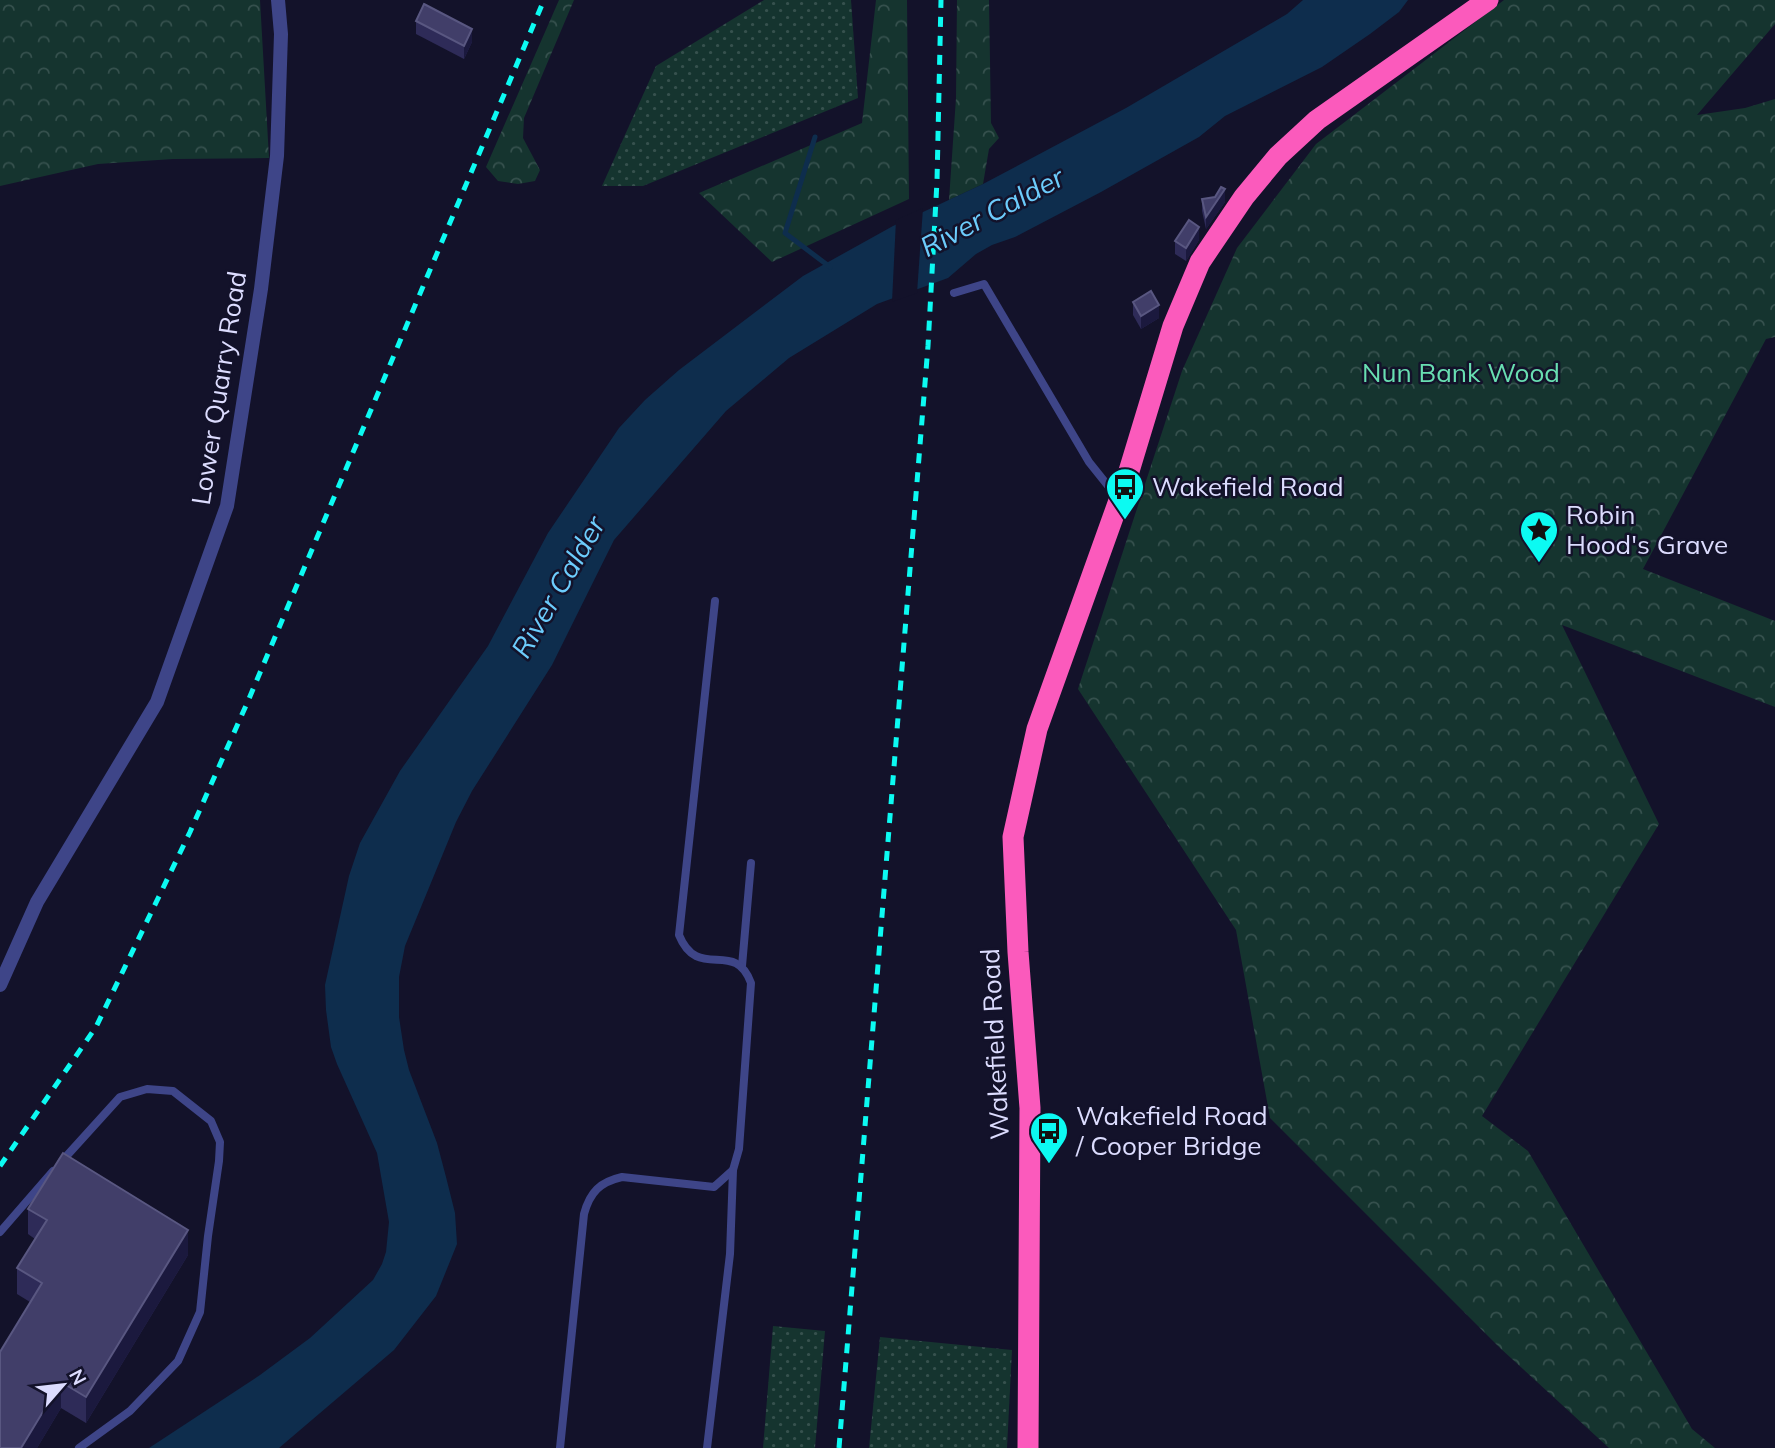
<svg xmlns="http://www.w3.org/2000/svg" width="1775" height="1448" viewBox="0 0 1775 1448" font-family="Mulish,sans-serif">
  <defs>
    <pattern id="grass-dots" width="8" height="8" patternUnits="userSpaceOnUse" patternTransform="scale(1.75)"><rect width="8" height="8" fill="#15342f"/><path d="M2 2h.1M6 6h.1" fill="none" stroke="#36514e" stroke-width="1.8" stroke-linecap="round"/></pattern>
    <pattern id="forest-crowns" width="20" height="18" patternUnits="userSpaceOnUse" patternTransform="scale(1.75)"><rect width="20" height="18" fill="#15342f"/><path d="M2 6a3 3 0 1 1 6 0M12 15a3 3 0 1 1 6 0" fill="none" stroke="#36514e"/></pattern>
  </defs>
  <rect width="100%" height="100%" fill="#13122a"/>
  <g fill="url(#grass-dots)">
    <polygon points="764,0 851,0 858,98 643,186 602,186 656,66"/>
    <polygon points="773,1326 825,1331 815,1448 763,1448"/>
    <polygon points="880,1337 1012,1350 1007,1448 869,1448"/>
  </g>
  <g fill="url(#forest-crowns)">
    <polygon points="0,0 260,0 269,158 173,159 98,164 0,186"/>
    <polygon points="559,0 574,0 524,118 523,138 540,170 535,181 518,184 498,181 486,167"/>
    <polygon points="876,0 907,0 909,199 772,262 699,193 862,123"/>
    <polygon points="957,0 989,0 991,123 999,138 989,149 983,184 949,200 956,98"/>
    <polygon points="1504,0 1775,0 1775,24 1697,115 1745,108 1775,99 1775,337 1766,339 1643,569 1775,621 1775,707 1562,625 1659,824 1482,1116 1528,1151 1692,1429 1715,1448 1609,1448 1500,1348 1270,1118 1236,930 1078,689 1182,371 1237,248 1316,144"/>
  </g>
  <polygon fill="#0e2d4d" points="1303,0 1408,0 1399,12 1370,34 1322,67 1225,116 1199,137 1101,192 1015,237 992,245 976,254 948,278 877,304 789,358 726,411 614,540 552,665 472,791 456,822 405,946 399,977 399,1017 404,1050 409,1070 437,1143 446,1177 455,1213 457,1244 436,1296 394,1350 279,1448 149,1448 260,1375 310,1338 373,1280 382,1264 386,1252 389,1222 377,1153 337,1064 331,1047 326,1010 325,985 349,876 360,843 400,771 488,646 548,533 619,428 645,400 679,370 803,276 893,226 983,184 1126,108 1287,14"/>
  <polygon fill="#13122a" points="923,208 917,293 892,302 896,220"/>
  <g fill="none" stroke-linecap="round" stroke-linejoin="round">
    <polyline stroke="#0e2d4d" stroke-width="5" points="815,137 785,233 830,267"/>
    <g stroke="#3e4588" stroke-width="8">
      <polyline points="954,293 984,284 1089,462 1117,497"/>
      <polyline points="742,966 751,863"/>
      <polyline points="62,1161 120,1097 147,1089 173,1091 211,1121 220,1142 219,1161 208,1236 200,1312 178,1361 130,1411 79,1448"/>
      <polyline points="0,1232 53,1171"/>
      <path d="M560,1448l24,-234c6,-22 16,-32 38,-37l92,10 19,-17 6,-21 12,-166c-16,-45 -53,-1 -72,-48l36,-334"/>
      <polyline points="707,1448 730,1254 733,1170"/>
    </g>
    <polyline stroke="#3e4588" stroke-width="14" points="0,985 37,902 157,702 227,506 261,289 277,156 281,34 278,0"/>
    <polyline stroke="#fb5abc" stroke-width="21" points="1028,1448 1030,1108 1018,952 1013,837 1037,729 1126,481 1173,326 1200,262 1244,197 1278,156 1317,120 1488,0"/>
    <g stroke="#0cfaf2" stroke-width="5" stroke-dasharray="10 9" stroke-linecap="butt">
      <polyline points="0,1166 96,1027 190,832 248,701 544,0"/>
      <polyline points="839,1448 928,346 937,181 941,0"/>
    </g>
  </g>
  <g fill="#2e2b58">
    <polygon points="416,21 472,42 464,59 416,34"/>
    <polygon points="1215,197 1225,202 1206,229 1202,211 1202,199"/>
    <polygon points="1199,240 1186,261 1175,254 1175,241"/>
    <polygon points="1133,302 1159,318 1141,329 1133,315"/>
    <polygon points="28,1209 188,1255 86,1423 61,1408 37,1448 0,1448 30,1302 17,1294 17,1268 35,1239 28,1234"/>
  </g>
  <g fill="#1b193e">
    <polygon points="472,29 472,42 464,59 464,46"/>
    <polygon points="1225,189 1225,202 1206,229 1206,217"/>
    <polygon points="1199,227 1199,240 1186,261 1186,248"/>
    <polygon points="1159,305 1159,318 1141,329 1141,316"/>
    <polygon points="188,1230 188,1255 86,1423 86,1397"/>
    <polygon points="61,1382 61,1408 37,1448 21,1448"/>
  </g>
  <g fill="#413e69" stroke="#595781" stroke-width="2">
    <polygon points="424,4 472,29 464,46 416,21"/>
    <polygon points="1221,187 1225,189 1206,217 1202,199 1215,197"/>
    <polygon points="1189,220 1199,227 1186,248 1175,241"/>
    <polygon points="1151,291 1159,305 1141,316 1133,302"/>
    <polygon points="63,1153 188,1230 86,1397 61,1382 21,1448 0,1448 0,1352 42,1283 17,1268 47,1220 28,1209"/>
  </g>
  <defs>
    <symbol id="bus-pin" viewBox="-11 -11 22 30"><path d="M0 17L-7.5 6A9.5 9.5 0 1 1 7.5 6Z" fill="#0cfaf2" stroke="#13122a"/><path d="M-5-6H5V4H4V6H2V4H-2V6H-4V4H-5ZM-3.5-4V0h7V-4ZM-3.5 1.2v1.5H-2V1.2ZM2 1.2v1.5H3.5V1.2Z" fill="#111"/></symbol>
    <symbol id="sight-pin" viewBox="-11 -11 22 30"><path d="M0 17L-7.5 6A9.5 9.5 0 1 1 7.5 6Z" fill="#0cfaf2" stroke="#13122a"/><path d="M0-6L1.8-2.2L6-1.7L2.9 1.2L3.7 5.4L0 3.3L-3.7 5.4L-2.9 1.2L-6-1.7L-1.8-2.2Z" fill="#111"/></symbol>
  </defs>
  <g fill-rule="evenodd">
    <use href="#bus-pin" x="1103" y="465" width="44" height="60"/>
    <use href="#sight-pin" x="1517" y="508" width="44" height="60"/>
    <use href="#bus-pin" x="1027" y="1109" width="44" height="60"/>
  </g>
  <g text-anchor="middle" stroke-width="5" stroke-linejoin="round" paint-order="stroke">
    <g font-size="26" fill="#68deb1" stroke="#13122a">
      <text x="1461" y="382">Nun Bank Wood</text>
    </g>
    <g font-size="26" fill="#dcdcfe" stroke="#13122a">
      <text transform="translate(219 388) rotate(-81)" y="9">Lower Quarry Road</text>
      <text transform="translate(995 1044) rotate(-93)" y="9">Wakefield Road</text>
    </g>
    <g font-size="26" fill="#dcdcfe" stroke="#13122a" text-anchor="start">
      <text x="1152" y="496">Wakefield Road</text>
      <text x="1566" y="524">Robin<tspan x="1566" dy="30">Hood's Grave</tspan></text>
      <text x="1076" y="1125">Wakefield Road<tspan x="1076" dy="30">/ Cooper Bridge</tspan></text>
    </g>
    <g font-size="28" font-style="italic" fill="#6cccfc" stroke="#13122a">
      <text transform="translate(992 212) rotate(-28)" y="10">River Calder</text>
      <text transform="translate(558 587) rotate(-60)" y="10">River Calder</text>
    </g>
  </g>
  <g transform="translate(63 1385) rotate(62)" stroke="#13122a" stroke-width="5" paint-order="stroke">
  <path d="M0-5L12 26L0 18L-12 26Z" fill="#dcdcfe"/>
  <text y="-10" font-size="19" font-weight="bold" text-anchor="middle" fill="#dcdcfe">N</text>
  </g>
</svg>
